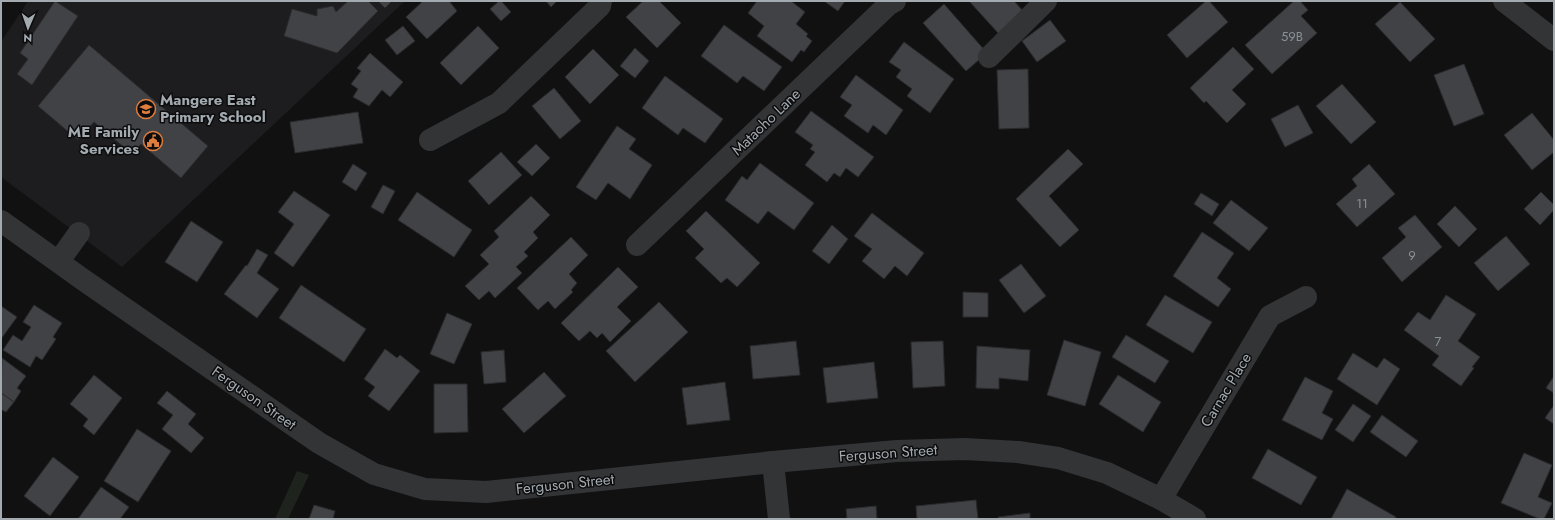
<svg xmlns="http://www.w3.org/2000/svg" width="1555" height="520" viewBox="0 0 1555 520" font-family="Jost,sans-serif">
  <rect width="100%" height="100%" fill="#111112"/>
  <polygon fill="#1d1d1f" points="28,1 405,1 122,267 1,177 1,42"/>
  <polygon fill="#1e241d" points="297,471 309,475 288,519 275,519"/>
  <g fill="#404245" stroke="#2b2b2e">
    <polygon points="55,1 78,16 32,85 17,74 28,59 20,53"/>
    <polygon points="348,1 368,1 378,11 337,53 284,36 292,9 317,16 317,9 333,6 336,12"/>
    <polygon points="378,1 392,1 385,8"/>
    <polygon points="423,1 449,1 457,11 427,39 406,17"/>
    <polygon points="499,1 501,1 511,12 501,21 490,9"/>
    <polygon points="546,1 557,1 551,7"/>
    <polygon points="643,1 659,1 681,23 657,48 626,17"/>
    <polygon points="757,1 791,1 805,12 796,24 808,34 806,36 812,41 804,52 801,50 792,62 757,36 764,26 748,13"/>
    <polygon points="824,1 845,1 838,11"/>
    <polygon points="969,1 1014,1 1024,12 999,34"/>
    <polygon points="1206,1 1209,1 1228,22 1187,58 1167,35"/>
    <polygon points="1294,1 1300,1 1308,10 1301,16 1317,33 1272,74 1245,45"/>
    <polygon points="1400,2 1435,39 1410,62 1375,24"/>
    <polygon points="944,4 987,53 966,71 923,23"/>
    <polygon points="1050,20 1066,41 1037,62 1022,41"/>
    <polygon points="724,25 782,67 764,91 743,76 737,83 701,56"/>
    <polygon points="403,26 415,41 397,55 385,40"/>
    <polygon points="478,26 499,48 461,85 440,63"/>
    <polygon points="904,42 954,79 930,113 907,96 912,89 896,77 901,70 889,62"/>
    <polygon points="89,45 208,146 181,178 141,144 132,154 94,122 78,140 38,106"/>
    <polygon points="1233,47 1254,69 1232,90 1246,104 1227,123 1206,101 1204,103 1190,88"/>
    <polygon points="635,48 649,61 635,78 620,66"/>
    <polygon points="593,49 619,75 590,104 565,77"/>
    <polygon points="370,53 403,82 390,97 382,90 369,106 353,97 358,89 351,84 361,71 357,68"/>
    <polygon points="1464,64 1484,114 1454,126 1434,75"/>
    <polygon points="1028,69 1029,128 999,129 997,70"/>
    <polygon points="856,75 903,110 886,135 873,125 868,133 844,116 852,105 840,97"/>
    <polygon points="665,76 723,119 705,143 683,128 678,135 642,108"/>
    <polygon points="1342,84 1376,122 1351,144 1316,106"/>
    <polygon points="554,88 581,121 560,139 532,106"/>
    <polygon points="1298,105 1313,133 1285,147 1271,119"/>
    <polygon points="811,111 874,157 858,177 846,168 840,177 834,173 827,182 805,165 815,152 810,149 813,145 795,132"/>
    <polygon points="358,112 363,143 295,153 290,122"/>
    <polygon points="1532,113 1554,140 1554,152 1532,170 1504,135"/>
    <polygon points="617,126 636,139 629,149 652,165 630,199 608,183 596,200 576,187"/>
    <polygon points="536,144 550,158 532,176 517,162"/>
    <polygon points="1068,149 1083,164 1049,196 1079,230 1060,247 1016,199"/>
    <polygon points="501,152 522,175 489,205 468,181"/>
    <polygon points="760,163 814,203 794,230 768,211 758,224 725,200 742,176 747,180"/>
    <polygon points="353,164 367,173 356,191 342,182"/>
    <polygon points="1369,164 1395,194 1357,227 1336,204 1357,186 1352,179"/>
    <polygon points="383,185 395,191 383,214 371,207"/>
    <polygon points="294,191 330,215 293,267 274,253 294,224 278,212"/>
    <polygon points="417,192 472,230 454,257 398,220"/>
    <polygon points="1541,192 1554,205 1554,210 1540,225 1524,209"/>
    <polygon points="1201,193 1219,204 1212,216 1194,204"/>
    <polygon points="531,196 550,215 533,232 538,238 524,252 528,256 516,267 522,273 495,298 489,291 479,300 465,286 489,264 480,255 499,237 494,231"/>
    <polygon points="1231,200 1268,228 1249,251 1213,223"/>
    <polygon points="1455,206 1477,229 1459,247 1437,224"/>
    <polygon points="706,211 760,263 737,287 727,278 721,283 695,258 704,249 686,231"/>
    <polygon points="872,213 924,253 907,276 895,266 884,279 862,261 872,249 854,236"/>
    <polygon points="1415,215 1442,247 1402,282 1382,258 1406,237 1398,228"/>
    <polygon points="191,221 223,242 197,282 165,262"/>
    <polygon points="832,225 848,239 829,264 812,251"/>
    <polygon points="1202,232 1234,253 1217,278 1231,289 1218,307 1173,276"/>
    <polygon points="1506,236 1530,264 1498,291 1474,263"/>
    <polygon points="571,237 588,255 569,274 577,283 571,290 573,292 555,309 548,301 538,310 517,288"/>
    <polygon points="257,249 268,255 257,273 279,289 257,318 224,294 246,265 247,266"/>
    <polygon points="1021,264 1046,296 1024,313 999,280"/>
    <polygon points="618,267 638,287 617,307 631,321 610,342 602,333 597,338 590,331 579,341 561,323"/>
    <polygon points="301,285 366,329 344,362 279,318"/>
    <polygon points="963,292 988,293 988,317 963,317"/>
    <polygon points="1165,295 1212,322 1193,353 1146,325"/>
    <polygon points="1446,295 1476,314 1458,341 1480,357 1472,367 1474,368 1461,386 1432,365 1439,356 1404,330 1418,312 1430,320"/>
    <polygon points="659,302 688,332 635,382 606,351"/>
    <polygon points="34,305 62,323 53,337 56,339 42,360 36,356 30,367 3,350 13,335 22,341 31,327 23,322"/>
    <polygon points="1,306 17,317 1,339"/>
    <polygon points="447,313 472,324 454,364 430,354"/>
    <polygon points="1126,335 1169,361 1155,383 1112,357"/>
    <polygon points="1064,340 1101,352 1085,406 1047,395"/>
    <polygon points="796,341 800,375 753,379 750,346"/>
    <polygon points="943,341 945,386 913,388 911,342"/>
    <polygon points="977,346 1030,350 1028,381 999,378 999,389 976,388"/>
    <polygon points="385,349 397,358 400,355 420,371 389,411 368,396 375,387 364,379"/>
    <polygon points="504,350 506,382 484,384 481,352"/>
    <polygon points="1353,353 1377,368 1384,358 1400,369 1377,405 1337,379"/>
    <polygon points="2,358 26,376 17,388 21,391 14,402 1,393"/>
    <polygon points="874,362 878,398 827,403 823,368"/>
    <polygon points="544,372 566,396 524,433 502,409"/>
    <polygon points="94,375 122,398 94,435 83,426 88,419 70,404"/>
    <polygon points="1118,375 1161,402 1143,432 1099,404"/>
    <polygon points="1554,376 1554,393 1546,388"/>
    <polygon points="1305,377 1333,391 1322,413 1333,419 1322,440 1282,420"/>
    <polygon points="725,382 730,420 687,425 682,388"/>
    <polygon points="434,384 467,384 468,432 434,433"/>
    <polygon points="167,391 196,414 188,424 204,438 191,453 162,429 173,415 157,403"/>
    <polygon points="1,393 14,402 6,412 2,410 1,412"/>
    <polygon points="1353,404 1371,416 1353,442 1335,430"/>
    <polygon points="1554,405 1554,424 1545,418"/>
    <polygon points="1382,415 1418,441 1406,457 1370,432"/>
    <polygon points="137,429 171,451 138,502 104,481"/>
    <polygon points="1268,449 1317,477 1301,505 1252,478"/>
    <polygon points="1524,453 1552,465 1538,497 1552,503 1544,519 1540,519 1530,515 1501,503"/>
    <polygon points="53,457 79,477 50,516 24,496"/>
    <polygon points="101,487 129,507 120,519 78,519"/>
    <polygon points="1347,489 1396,517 1395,519 1331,519"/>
    <polygon points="976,500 978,519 917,519 916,506"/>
    <polygon points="314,505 335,511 333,519 309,519"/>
    <polygon points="876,506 877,519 847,519 846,509"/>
    <polygon points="1030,513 1030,519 999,519 998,517"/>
  </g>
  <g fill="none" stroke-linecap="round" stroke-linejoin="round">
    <g stroke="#323436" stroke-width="22">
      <polyline points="1504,1 1554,40"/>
      <polyline points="989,57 1046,1"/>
      <polyline points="430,140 499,103 600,6 601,1"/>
      <polyline points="1,221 85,281 319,443 374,474 425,489 486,492 773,462 897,451 965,449 1018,452 1058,458 1107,473 1161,499 1195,519"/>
      <polyline points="637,245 888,5 895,1"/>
      <polyline points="59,261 79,233"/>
      <polyline points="773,462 779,519"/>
      <polyline points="1161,499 1270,316 1306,297"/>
    </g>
  </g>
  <defs>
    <symbol id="school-ring" viewBox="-11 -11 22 22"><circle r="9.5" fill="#0c0c0d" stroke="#de7d3d" stroke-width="1.5"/><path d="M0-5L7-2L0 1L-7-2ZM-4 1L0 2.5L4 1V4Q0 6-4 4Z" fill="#de7d3d"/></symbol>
    <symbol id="civic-ring" viewBox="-11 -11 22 22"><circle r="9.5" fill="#0c0c0d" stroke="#de7d3d" stroke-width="1.5"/><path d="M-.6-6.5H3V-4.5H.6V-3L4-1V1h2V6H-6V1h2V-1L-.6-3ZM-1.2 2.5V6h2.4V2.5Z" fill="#de7d3d"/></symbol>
  </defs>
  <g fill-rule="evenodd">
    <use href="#school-ring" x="135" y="98" width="22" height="22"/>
    <use href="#civic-ring" x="142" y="130" width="22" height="22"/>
  </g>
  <g text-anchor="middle" stroke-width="3" stroke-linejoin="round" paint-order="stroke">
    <g font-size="13" fill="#8a9196">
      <text x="1292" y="41">59B</text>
      <text x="1362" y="208">11</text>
      <text x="1412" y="260">9</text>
      <text x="1438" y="346">7</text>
    </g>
    <g font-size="15" font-weight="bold" fill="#a3abb1" stroke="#0c0c0d" text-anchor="start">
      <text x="160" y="105">Mangere East<tspan x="160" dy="17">Primary School</tspan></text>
      <text x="139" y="137" text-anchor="end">ME Family<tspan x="139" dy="17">Services</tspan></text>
    </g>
    <g font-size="15" fill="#a3abb1" stroke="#0c0c0d">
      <text transform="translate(766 122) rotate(-44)" y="5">Mataoho Lane</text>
      <text transform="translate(1226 390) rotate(-59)" y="5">Carnac Place</text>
      <text transform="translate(254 398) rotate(35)" y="5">Ferguson Street</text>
      <text transform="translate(888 453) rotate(-4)" y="5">Ferguson Street</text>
      <text transform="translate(565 484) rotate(-6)" y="5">Ferguson Street</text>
    </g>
  </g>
  <rect width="1555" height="520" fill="none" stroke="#a3abb1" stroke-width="4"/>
  <g transform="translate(28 28) rotate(182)" stroke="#0c0c0d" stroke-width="3" paint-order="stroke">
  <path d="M0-3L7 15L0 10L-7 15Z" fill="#a3abb1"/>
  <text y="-6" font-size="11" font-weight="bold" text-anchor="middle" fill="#a3abb1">N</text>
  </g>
</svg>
